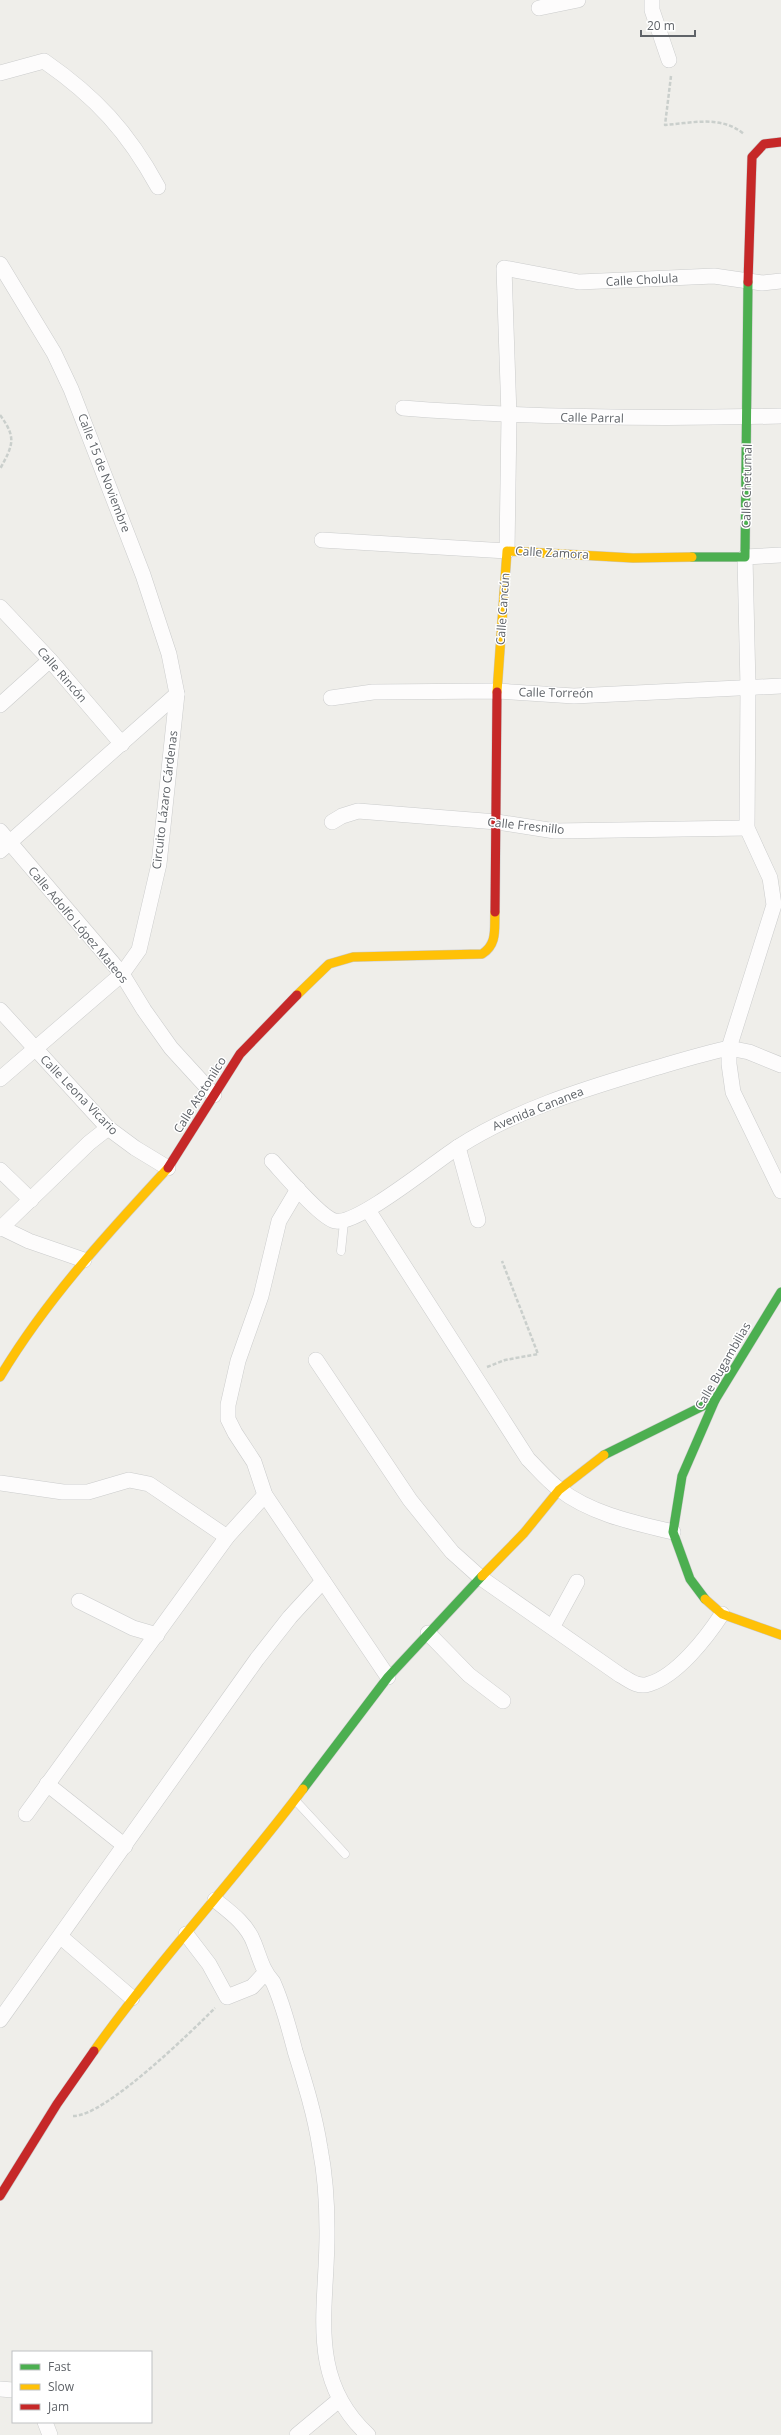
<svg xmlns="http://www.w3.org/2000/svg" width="781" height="2435" viewBox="0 0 781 2435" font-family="'Open Sans',sans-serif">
  <rect width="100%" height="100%" fill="#efeeea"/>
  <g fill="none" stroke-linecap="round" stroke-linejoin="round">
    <defs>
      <g id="lane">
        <polyline points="341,1251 344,1222"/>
        <polyline points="295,1800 345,1854"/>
      </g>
      <g id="street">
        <polyline points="652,0 652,10 669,60"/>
        <polyline points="539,8 578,0"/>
        <path d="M0,73l44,-12c52,36 84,71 114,126"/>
        <polyline points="0,264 54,353 71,389 143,575 169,654 177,694 159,864 139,950 122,974 0,1079"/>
        <path d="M403,408c127,10 250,11 378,8"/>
        <polyline points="322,540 507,551 509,416 504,268 579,282 714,276 762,283 781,281"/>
        <polyline points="781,555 745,557 748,687 747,828 770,878 774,905 729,1048 729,1064 733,1092 781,1191"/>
        <polyline points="0,607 50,660 122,744"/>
        <polyline points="331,698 373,692 497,691 574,696 781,686"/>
        <polyline points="0,705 50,660"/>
        <polyline points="332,822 342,816 358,811 497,822 555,831 747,828"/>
        <polyline points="0,831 122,974 144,1010 171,1048 214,1095"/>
        <polyline points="0,851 177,694"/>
        <polyline points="0,1010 108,1128 135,1148 168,1168"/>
        <polyline points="458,1147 478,1220"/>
        <path d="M272,1161c12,13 49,57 63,60 22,5 101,-60 123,-74 56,-36 123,-57 187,-76 28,-8 56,-17 84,-23l20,4 32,13"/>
        <polyline points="0,1170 31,1200"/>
        <polyline points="298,1189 279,1221 261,1296 238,1361 228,1405 228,1419 235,1433 254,1462 265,1495 388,1677"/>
        <path d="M368,1210l160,249c10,10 20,22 31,30 32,25 76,34 114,43"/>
        <polyline points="2,1228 29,1241 84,1260"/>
        <polyline points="0,1229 89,1143 108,1128"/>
        <path d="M316,1360l94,140 42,52 29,26 139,97c9,5 18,13 29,9 28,-8 58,-47 73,-70"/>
        <polyline points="0,1483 63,1492 88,1492 129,1480 149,1484 227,1537"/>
        <polyline points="79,1601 133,1628 157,1635"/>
        <polyline points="553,1626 577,1582"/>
        <polyline points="428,1633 469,1675 503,1701"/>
        <polyline points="47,1784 125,1846"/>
        <polyline points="26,1814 227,1537 265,1495"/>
        <path d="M215,1900c15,12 32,24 39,43 6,15 8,27 19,39 10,22 16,46 22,69 10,32 20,64 25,97 5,26 7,55 7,82 1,75 -22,147 41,205"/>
        <polyline points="186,1934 209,1964 227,1997 252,1987 265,1973"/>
        <polyline points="61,1937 132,1998"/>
        <polyline points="0,2020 257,1659 290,1617 323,1581"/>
        <polyline points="0,2389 13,2390"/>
        <polyline points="45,2422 50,2435"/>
        <polyline points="297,2435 339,2400"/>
      </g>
      <g id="fast">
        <polyline points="692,557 745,557 748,282"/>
        <polyline points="604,1455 715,1400"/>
        <polyline points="705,1599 690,1579 673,1532 682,1476 715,1400 781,1292"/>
        <polyline points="303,1789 388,1677 482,1576"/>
      </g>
      <g id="slow">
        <polyline points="497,692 507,551 633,558 692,557"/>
        <path d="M297,995l32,-31 24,-7 129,-3c16,-10 12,-26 13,-42"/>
        <path d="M0,1377c46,-77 107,-143 168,-209"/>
        <polyline points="482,1576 524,1533 559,1490 604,1455"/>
        <polyline points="705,1599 722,1614 781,1635"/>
        <path d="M94,2051c65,-91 142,-173 209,-262"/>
      </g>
      <g id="jam">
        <polyline points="748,282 752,157 764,144 781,142"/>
        <polyline points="495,912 497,692"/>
        <polyline points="168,1168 240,1054 297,995"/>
        <polyline points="0,2196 57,2104 94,2051"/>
      </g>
    </defs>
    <use href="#lane" stroke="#cbcccc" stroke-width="9"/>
    <use href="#street" stroke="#cbcccc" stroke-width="16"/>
    <use href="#fast" stroke="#cacacb" stroke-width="10"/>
    <use href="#slow" stroke="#cacacb" stroke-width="10"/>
    <use href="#jam" stroke="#cacacb" stroke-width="10"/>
    <g stroke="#cacfcc" stroke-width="2.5" stroke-dasharray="4 2" stroke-linecap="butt">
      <path d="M671,76l-6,49c27,-2 56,-10 79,9"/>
      <path d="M0,415c17,23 13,30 0,54"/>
      <polyline points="487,1367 505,1360 538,1354 502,1261"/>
      <path d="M73,2116c31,1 118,-84 142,-108"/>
    </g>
    <use href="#lane" stroke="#fdfcfc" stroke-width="8"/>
    <use href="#street" stroke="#fdfcfc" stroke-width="15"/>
    <use href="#fast" stroke="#4caf50" stroke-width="9"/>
    <use href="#slow" stroke="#ffc107" stroke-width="9"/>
    <use href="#jam" stroke="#c62828" stroke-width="9"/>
  </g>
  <g text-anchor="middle" stroke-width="3" stroke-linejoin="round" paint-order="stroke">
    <g font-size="12" fill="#5f6368" stroke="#fff">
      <text transform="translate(642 280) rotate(-3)" y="4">Calle Cholula</text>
      <text transform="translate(592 418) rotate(1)" y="4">Calle Parral</text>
      <text transform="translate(104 473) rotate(69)" y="4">Calle 15 de Noviembre</text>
      <text transform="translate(747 486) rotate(-89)" y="4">Calle Chetumal</text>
      <text transform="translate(552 553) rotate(3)" y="4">Calle Zamora</text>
      <text transform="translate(503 609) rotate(-86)" y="4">Calle Cancún</text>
      <text transform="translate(62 675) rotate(49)" y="4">Calle Rincón</text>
      <text transform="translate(556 693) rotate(1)" y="4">Calle Torreón</text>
      <text transform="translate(165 800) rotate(-83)" y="4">Circuito Lázaro Cárdenas</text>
      <text transform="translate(526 826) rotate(6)" y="4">Calle Fresnillo</text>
      <text transform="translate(78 925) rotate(50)" y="4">Calle Adolfo López Mateos</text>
      <text transform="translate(79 1095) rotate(46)" y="4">Calle Leona Vicario</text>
      <text transform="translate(200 1095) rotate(-58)" y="4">Calle Atotonilco</text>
      <text transform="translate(538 1109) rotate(-22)" y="4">Avenida Cananea</text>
      <text transform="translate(723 1366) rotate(-60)" y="4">Calle Bugambilias</text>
    </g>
  </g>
  <rect x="12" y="2351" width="140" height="72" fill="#ffffff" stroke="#bfc1c3"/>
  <rect x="20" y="2364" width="20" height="6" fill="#4caf50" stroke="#bfc1c3"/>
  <text x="48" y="2371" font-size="12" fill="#5f6368">Fast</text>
  <rect x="20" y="2384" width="20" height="6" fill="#ffc107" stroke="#bfc1c3"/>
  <text x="48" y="2391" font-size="12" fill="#5f6368">Slow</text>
  <rect x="20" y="2404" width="20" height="6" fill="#c62828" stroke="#bfc1c3"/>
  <text x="48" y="2411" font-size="12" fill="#5f6368">Jam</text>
  <path d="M641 30v6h54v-6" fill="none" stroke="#5f6368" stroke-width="2"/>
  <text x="647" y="30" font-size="12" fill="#5f6368" stroke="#ffffff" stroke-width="3" paint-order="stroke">20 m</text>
</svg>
